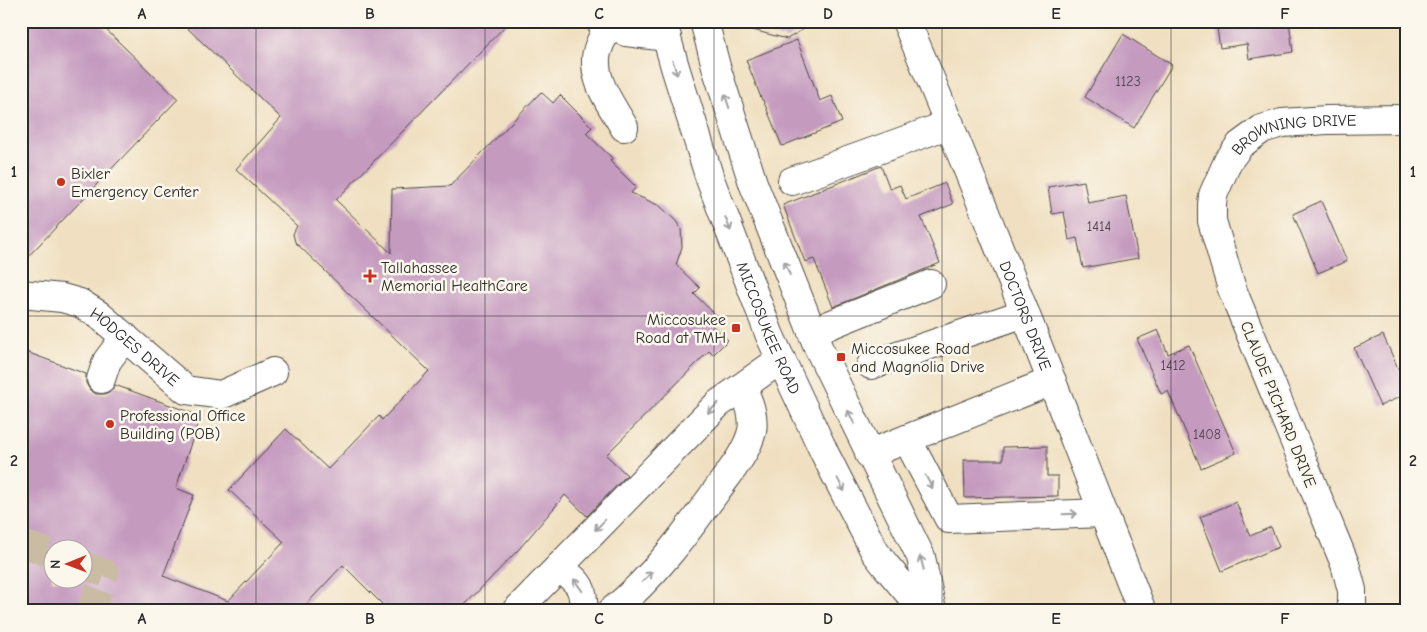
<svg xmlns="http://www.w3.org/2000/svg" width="1427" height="632" viewBox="0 0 1427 632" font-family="'Comic Neue',sans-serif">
  <rect width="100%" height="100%" fill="#fbf7ec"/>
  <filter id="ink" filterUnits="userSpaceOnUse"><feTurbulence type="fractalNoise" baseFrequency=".02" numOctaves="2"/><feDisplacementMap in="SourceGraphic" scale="10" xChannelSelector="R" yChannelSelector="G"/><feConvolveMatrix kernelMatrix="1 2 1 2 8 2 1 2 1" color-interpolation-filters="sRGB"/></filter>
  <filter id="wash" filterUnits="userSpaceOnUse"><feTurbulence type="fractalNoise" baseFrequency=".0096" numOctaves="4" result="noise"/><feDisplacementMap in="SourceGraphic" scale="20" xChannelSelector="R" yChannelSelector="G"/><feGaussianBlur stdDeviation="1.12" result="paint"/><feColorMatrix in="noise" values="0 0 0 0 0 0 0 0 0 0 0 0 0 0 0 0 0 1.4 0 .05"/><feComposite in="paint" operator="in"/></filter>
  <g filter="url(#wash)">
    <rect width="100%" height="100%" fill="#f0e0c1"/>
    <g id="blocks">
      <g fill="#c49abf" fill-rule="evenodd">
        <polygon points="21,21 97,21 178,99 21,264"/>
        <path d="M180,21h330l-174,179 55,53 1,-64 58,-3 91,-94 12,11 7,-8 32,32 -6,6 26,25 -2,3 26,26 -5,6 29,13 16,15 5,8 1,18 -6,18 24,23 -6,6 25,24 -7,7 16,15 -15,15 -4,-4 -103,104 21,20 -40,41 -22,-21 -45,53 -61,63h-70l-46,-46 -43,46h-279v-261l65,24v9l4,7 6,4h9l6,-3 4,-6 85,31 -24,72 18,7 -31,81 65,25 56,-59 -55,-52 57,-61 42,40 51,-53 3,4 47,-49 -134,-129 -2,-8 4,-8 -61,-57 45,-51zM52,550h30v30h-30z"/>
        <polygon points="742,21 817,21 787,39 741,27"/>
        <polygon points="1216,21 1289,21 1293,52 1249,59 1247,44 1220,48"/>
        <polygon points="1123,34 1172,65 1134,128 1085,97"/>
        <polygon points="797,40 820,101 832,96 842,122 782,146 763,100 762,100 746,60"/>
        <polygon points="881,166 890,189 900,185 906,199 945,183 953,204 921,217 940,263 833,307 814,259 805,262 783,205"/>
        <polygon points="1084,181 1088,203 1126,196 1138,258 1083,268 1077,238 1069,240 1064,212 1052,214 1048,187"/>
        <polygon points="1321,201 1347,261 1318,273 1293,214"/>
        <polygon points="1158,330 1168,354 1189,345 1236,453 1201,468 1168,391 1161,394 1137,339"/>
        <polygon points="1383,335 1406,386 1406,394 1380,406 1354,348"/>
        <polygon points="1047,446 1047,476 1058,476 1058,496 965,498 964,460 1003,460 1003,447"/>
        <polygon points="1236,502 1250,536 1271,527 1279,547 1222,571 1200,517"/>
      </g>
    </g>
  </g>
  <g filter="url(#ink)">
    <use href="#blocks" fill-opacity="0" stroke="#494642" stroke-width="1"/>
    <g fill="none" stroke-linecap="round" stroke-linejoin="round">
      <g stroke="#c9bca3" stroke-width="28" stroke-dasharray="28 14" stroke-linecap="butt">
        <polyline points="21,543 52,554"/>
        <polyline points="82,565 105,573 91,611"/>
      </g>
      <defs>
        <g id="minor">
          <polyline points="600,21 626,32 667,37"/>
          <path id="s1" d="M662,21l13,46 35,112 60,157 55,118 50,98 11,14 38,45"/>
          <polyline points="704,21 717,70 753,183 818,347 921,557 932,611"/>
          <path id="s2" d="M906,21c83,195 158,393 236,590"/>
          <path d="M610,25c-6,10 -13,21 -14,33 -2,25 16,48 28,69"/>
          <polyline points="792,181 950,124"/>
          <path id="s3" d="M21,294l41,4 18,5 19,12 87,75 35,5 52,-23"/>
          <polyline points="812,332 931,284"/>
          <polyline points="871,365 1025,313"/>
          <polyline points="101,379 107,361 125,337"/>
          <polyline points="907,439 949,519 1103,513"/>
          <polyline points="869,454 1052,381"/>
          <path d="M559,567c18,15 26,18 24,44"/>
          <polyline points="516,611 718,404 781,359"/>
          <path d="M612,611c42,-34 74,-78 105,-121 13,-18 30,-38 35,-59 3,-16 -4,-31 -10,-44"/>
          <path id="s4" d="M1352,611v-21l-7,-26 -113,-275 -20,-68v-16l1,-10 15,-34 12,-16 22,-16 20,-6 45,-3 79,-1"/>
        </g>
      </defs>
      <use href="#minor" stroke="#494642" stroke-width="30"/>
      <use href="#minor" stroke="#fff" stroke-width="28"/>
    </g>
    <defs><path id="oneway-shaft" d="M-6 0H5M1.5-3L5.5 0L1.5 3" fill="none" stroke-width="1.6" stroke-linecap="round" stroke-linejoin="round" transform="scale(1.25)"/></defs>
    <g stroke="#a0a0a0">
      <use href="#oneway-shaft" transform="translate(675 68) rotate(73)"/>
      <use href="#oneway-shaft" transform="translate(727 101) rotate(-108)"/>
      <use href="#oneway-shaft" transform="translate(728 224) rotate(69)"/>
      <use href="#oneway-shaft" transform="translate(787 268) rotate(-112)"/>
      <use href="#oneway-shaft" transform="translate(713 408) rotate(136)"/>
      <use href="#oneway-shaft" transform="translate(851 417) rotate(-116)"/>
      <use href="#oneway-shaft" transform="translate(929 482) rotate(62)"/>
      <use href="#oneway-shaft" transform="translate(841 485) rotate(62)"/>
      <use href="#oneway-shaft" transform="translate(1070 514) rotate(-2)"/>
      <use href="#oneway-shaft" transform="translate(600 525) rotate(134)"/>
      <use href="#oneway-shaft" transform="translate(922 563) rotate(-105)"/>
      <use href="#oneway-shaft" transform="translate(647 577) rotate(-46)"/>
      <use href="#oneway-shaft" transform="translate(578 585) rotate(-125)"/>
    </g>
  </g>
  <path fill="none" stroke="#2b2b2b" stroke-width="1" stroke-opacity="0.55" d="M256,21v590M485,21v590M714,21v590M942,21v590M1171,21v590M21,316h1385"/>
  <g fill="#c8321e" stroke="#fbf7ec" stroke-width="2">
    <circle cx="61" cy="182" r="5"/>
    <path d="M367.5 268.5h5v5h5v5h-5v5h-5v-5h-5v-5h5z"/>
    <rect x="731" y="323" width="10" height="10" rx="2.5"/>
    <rect x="836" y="352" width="10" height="10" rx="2.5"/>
    <circle cx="110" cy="424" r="5"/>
  </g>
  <g text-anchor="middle" stroke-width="5" stroke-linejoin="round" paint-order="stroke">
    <g font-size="14" fill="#514750">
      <text x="1128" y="86">1123</text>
      <text x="1099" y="231">1414</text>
      <text x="1173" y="370">1412</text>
      <text x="1207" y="439">1408</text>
    </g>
    <g font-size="16" fill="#2b2b2b" stroke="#fbf7ec">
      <text dy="6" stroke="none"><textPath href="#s4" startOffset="556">BROWNING DRIVE</textPath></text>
      <text dy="6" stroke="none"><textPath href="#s2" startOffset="318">DOCTORS DRIVE</textPath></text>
      <text dy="6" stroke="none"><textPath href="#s1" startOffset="325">MICCOSUKEE ROAD</textPath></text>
      <text dy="6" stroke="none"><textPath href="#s3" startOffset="130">HODGES DRIVE</textPath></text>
      <text transform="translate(1279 404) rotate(68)" y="6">CLAUDE PICHARD DRIVE</text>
    </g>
    <g font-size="16" fill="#2b2b2b" stroke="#fbf7ec" text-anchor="start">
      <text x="71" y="179">Bixler<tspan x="71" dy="18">Emergency Center</tspan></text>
      <text x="381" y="273">Tallahassee<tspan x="381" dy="18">Memorial HealthCare</tspan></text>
      <text x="726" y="325" text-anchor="end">Miccosukee<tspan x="726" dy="18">Road at TMH</tspan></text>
      <text x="851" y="354">Miccosukee Road<tspan x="851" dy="18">and Magnolia Drive</tspan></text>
      <text x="120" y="421">Professional Office<tspan x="120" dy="18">Building (POB)</tspan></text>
    </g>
  </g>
  <rect width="1427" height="632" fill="none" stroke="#fbf7ec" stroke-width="55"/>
  <g transform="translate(68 564) rotate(269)"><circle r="24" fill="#fbf7ec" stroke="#a8a59f"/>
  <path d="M0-4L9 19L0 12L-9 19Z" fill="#c8321e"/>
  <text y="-8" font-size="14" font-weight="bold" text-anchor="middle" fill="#2b2b2b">N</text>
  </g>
  <rect x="28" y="28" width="1372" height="576" fill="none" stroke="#2b2b2b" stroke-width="2"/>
  <g font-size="16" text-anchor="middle" font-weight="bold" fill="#2b2b2b">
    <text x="142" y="19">A</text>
    <text x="370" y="19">B</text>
    <text x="599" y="19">C</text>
    <text x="828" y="19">D</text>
    <text x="1056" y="19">E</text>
    <text x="1285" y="19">F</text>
    <text x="14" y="177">1</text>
    <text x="1413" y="177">1</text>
    <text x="14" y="466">2</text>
    <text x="1413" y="466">2</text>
    <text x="142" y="624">A</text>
    <text x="370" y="624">B</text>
    <text x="599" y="624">C</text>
    <text x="828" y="624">D</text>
    <text x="1056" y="624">E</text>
    <text x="1285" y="624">F</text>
  </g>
</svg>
